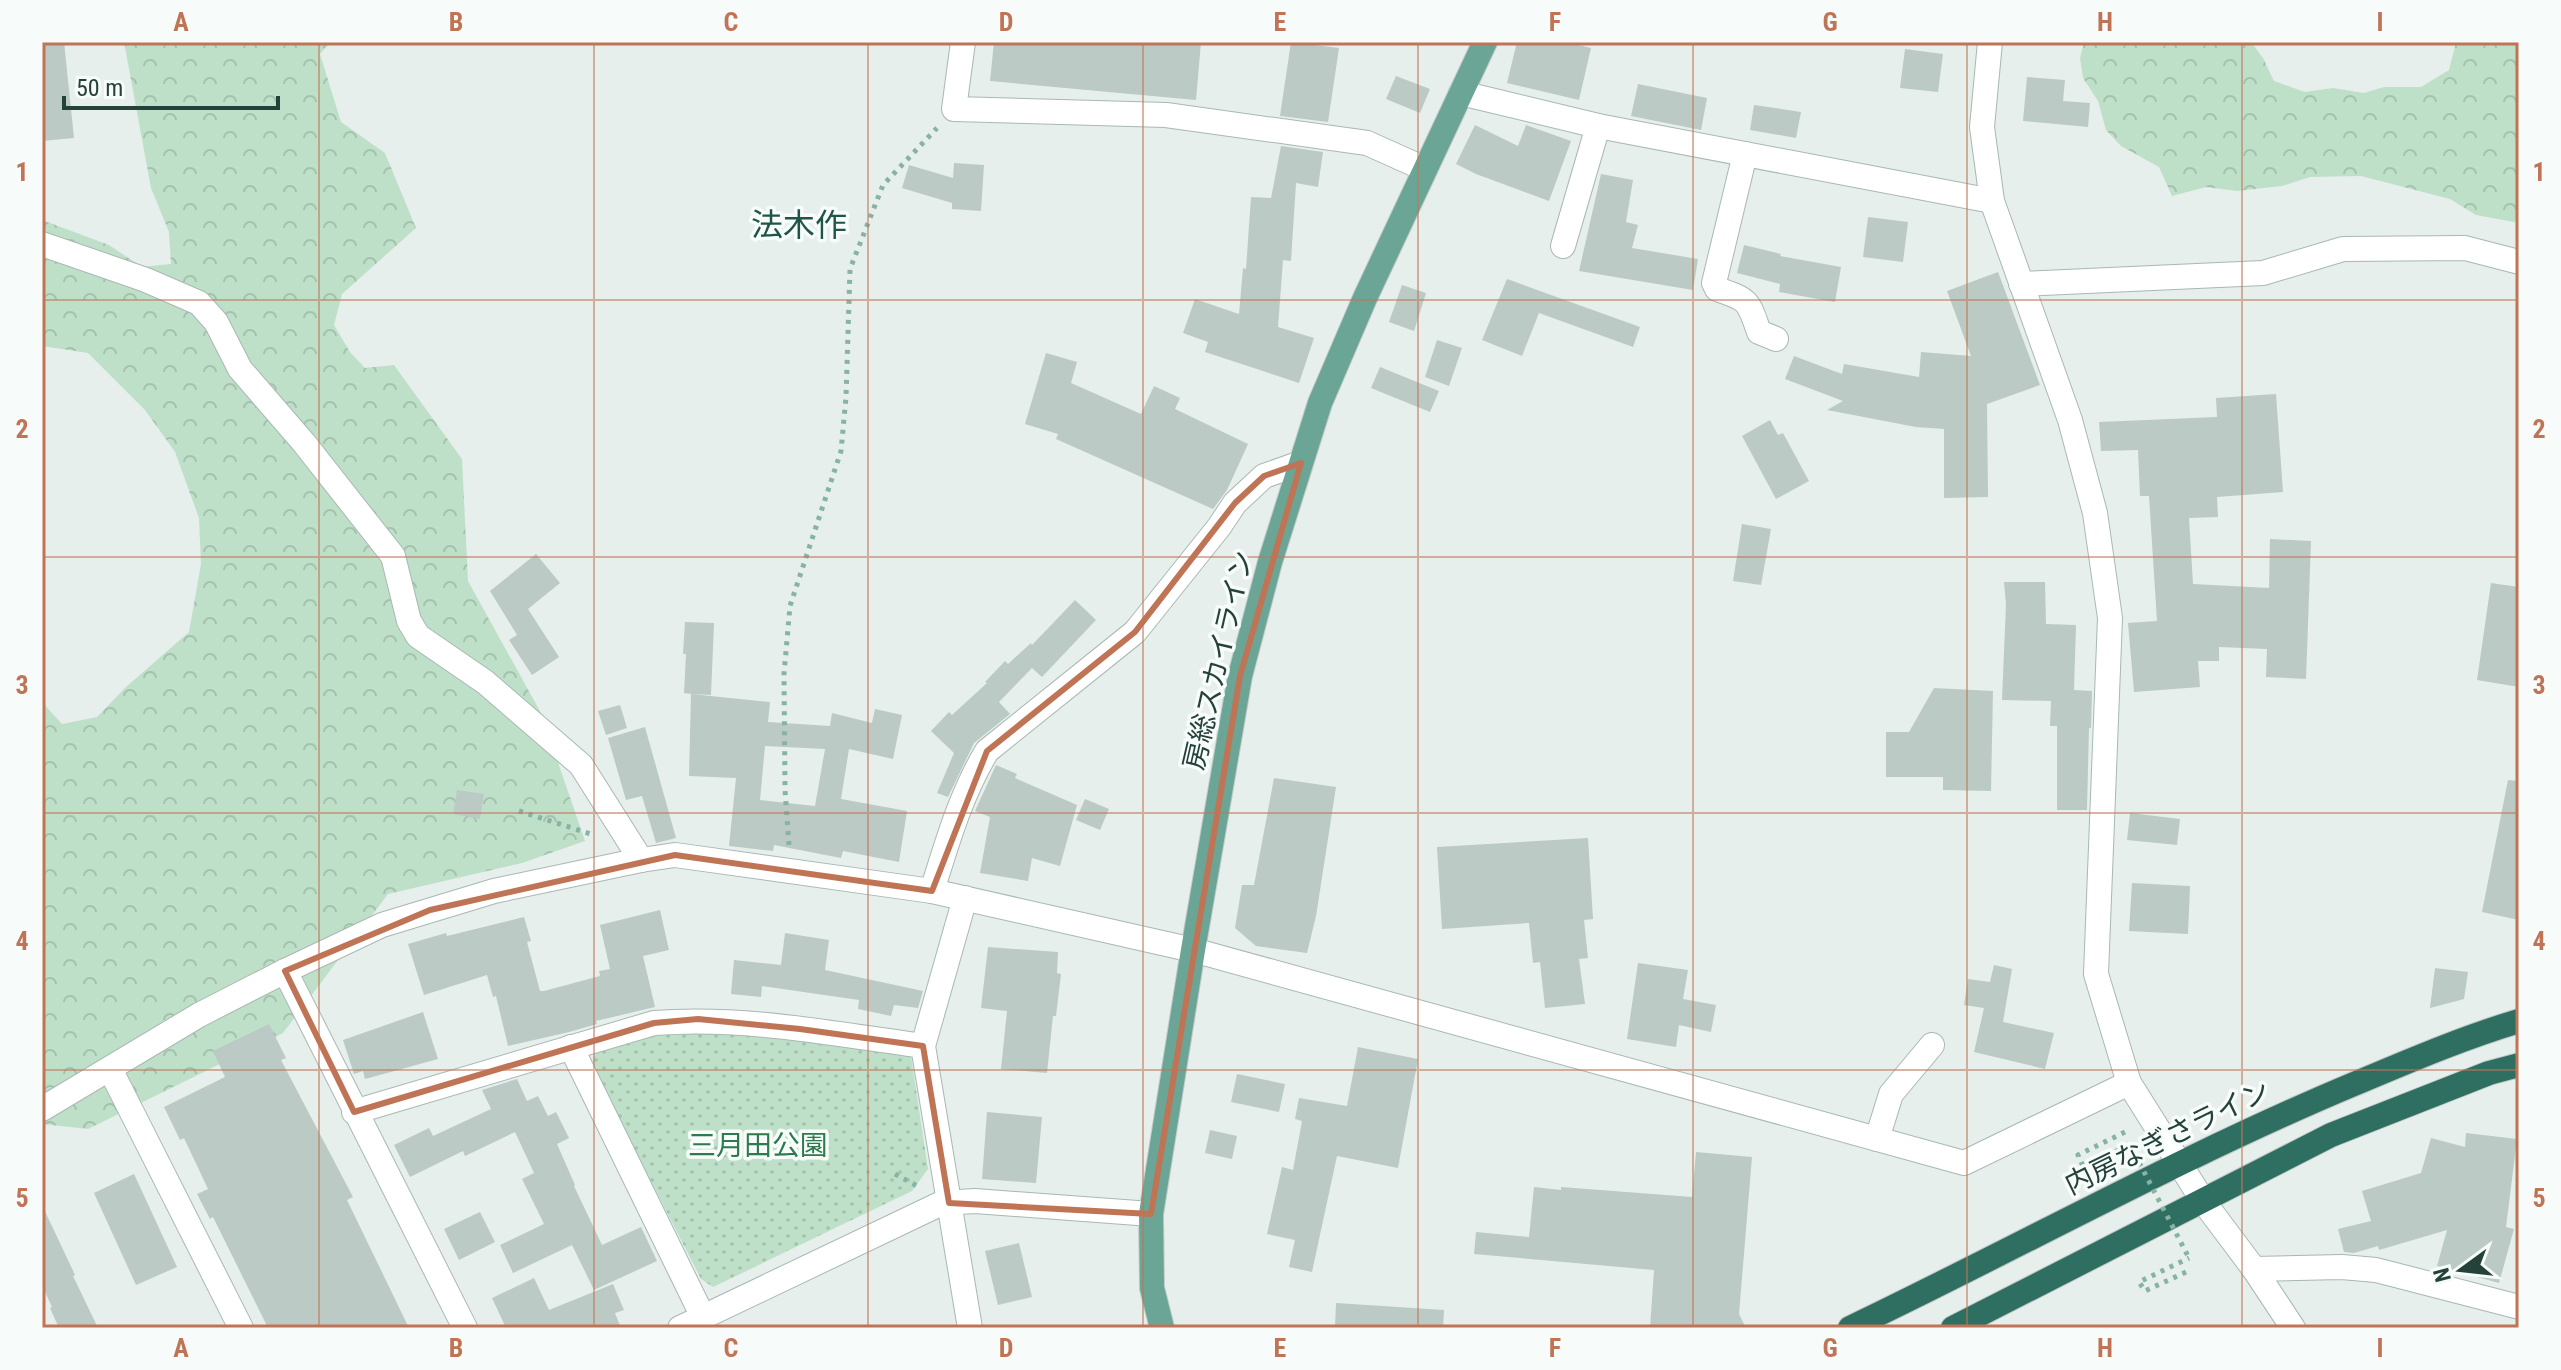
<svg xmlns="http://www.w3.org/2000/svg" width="2561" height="1370" viewBox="0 0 2561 1370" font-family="'Roboto Condensed','Noto Sans JP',sans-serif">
  <defs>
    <pattern id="forest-crowns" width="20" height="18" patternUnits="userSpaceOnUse" patternTransform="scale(2)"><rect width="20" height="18" fill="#bfe0c8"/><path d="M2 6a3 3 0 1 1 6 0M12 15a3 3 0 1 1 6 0" fill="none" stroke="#a4c1ad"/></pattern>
    <pattern id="park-dots" width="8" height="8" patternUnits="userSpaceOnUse" patternTransform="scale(2)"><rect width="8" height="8" fill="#bfe0c8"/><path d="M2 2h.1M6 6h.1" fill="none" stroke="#a4c1ad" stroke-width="1.8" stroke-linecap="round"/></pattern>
  </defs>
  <rect width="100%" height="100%" fill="#e6efeb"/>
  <g fill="url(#forest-crowns)">
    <polygon points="124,42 331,42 320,54 341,122 385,153 416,228 342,294 334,325 350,352 365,368 394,365 462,459 468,581 541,713 585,841 522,863 388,894 283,1033 88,1129 42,1124 42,702 62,724 97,717 126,687 189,632 201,564 199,518 175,452 145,410 88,353 42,346 42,220 109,245 142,267 171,264 169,232 151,188"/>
    <polygon points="2084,42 2251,42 2263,58 2274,81 2305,92 2333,88 2364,93 2384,87 2421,87 2449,70 2456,42 2519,42 2519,223 2476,215 2450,199 2361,176 2310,177 2282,186 2237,191 2206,187 2172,196 2159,167 2121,146 2106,130 2098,101 2083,78 2080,58"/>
  </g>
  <polygon fill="url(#park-dots)" points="680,1030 897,1049 911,1056 928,1169 912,1191 713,1287 701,1279 593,1068 593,1058 597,1050"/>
  <g fill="#bbcac4" fill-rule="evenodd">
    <polygon points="42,42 64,42 74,138 42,141"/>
    <polygon points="994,42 1201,42 1196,100 990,81"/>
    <polygon points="1291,42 1339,48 1328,122 1280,116"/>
    <polygon points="1517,42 1566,42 1591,48 1579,100 1507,83"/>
    <polygon points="1905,49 1943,54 1938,92 1900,88"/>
    <polygon points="1396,76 1430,89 1420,113 1386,99"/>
    <polygon points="2027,77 2065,80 2063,101 2090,103 2088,127 2023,121"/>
    <polygon points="1638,84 1707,98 1701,130 1631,116"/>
    <polygon points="1754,105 1801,112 1796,138 1750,130"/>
    <polygon points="1475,125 1518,146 1526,125 1571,141 1549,201 1476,174 1456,164"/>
    <polygon points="1281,146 1323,152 1318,187 1296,183 1291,261 1283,260 1278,327 1314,338 1299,383 1205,352 1208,342 1183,333 1195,299 1239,314 1243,268 1246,269 1251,197 1271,198"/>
    <polygon points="954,163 984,165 981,211 952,209 952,203 902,188 909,165 953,178"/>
    <polygon points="1601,174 1633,180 1626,222 1638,225 1632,248 1698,259 1693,290 1579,271"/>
    <polygon points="1868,217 1908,222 1903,262 1863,257"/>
    <polygon points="1744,245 1781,254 1780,256 1841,267 1835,302 1779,292 1780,284 1737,273"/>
    <polygon points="1998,272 2040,385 1987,404 1988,497 1944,498 1944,429 1916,427 1827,410 1843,401 1785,379 1794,356 1842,374 1844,364 1919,377 1921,352 1971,356 1947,291"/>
    <polygon points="1507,279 1640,327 1633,347 1539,313 1522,356 1482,340"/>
    <polygon points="1402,285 1426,293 1414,331 1389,322"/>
    <polygon points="1437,340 1462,348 1449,386 1425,377"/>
    <polygon points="1046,353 1077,362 1071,383 1141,414 1154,386 1180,398 1175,409 1248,444 1227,490 1213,509 1056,439 1058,434 1025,424"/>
    <polygon points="1380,367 1439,391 1430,412 1371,388"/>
    <polygon points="2276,394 2283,492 2217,497 2218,517 2189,518 2193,584 2269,588 2270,539 2311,541 2306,679 2266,677 2267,649 2219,647 2219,661 2198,661 2200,687 2134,692 2128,623 2157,621 2149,496 2140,496 2138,450 2101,451 2099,422 2217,417 2216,398"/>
    <polygon points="1770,420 1778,435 1783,433 1809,481 1776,499 1742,436"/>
    <polygon points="1742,524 1771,529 1761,585 1733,581"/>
    <polygon points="536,554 560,583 528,609 559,657 532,675 509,640 517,635 490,591"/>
    <polygon points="2004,582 2045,582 2046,624 2076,625 2074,690 2092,691 2091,728 2089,728 2087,810 2057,810 2057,726 2050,726 2051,701 2002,700 2006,604"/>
    <polygon points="2491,583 2519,587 2519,687 2477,680"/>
    <polygon points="1075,600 1096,620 1042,677 1032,668 999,702 1010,714 974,743 948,797 937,793 954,753 931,731 949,712 952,715 987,683 985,682 1005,661 1008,664 1031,643 1032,645"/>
    <path d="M685,622l29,1 -3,72 -20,-1 79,8 -2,20 62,4 2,-13 40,10 3,-14 27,6 -9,44 -44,-10 -8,50 66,12 -8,51 -56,-11 -2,7 -67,-13 -1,6 -44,-5 7,-68 -47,-2 2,-82 -7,-1 2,-39h-3zM765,746l60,3 -10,57 -55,-6z"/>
    <polygon points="1934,688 1993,691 1991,791 1943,790 1943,777 1886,777 1886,732 1909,732"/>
    <polygon points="620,705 627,728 606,735 598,711"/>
    <polygon points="645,727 676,838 656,843 642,796 626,800 608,738"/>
    <polygon points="996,765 1017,774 1015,778 1077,805 1060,866 1032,858 1028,881 980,873 990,817 975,811"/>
    <polygon points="1274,778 1336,787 1316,916 1307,953 1256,946 1235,928 1242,885 1254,885"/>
    <polygon points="2508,780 2519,781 2519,920 2482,912"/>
    <polygon points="457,790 484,794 480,819 453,814"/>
    <polygon points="1085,799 1109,809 1100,830 1076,820"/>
    <polygon points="2130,813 2180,819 2177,845 2127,840"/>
    <polygon points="1588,838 1593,919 1584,920 1588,958 1579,959 1585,1004 1545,1008 1540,962 1533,963 1529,923 1442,929 1437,847"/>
    <polygon points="2132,883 2190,886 2188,934 2129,931"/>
    <polygon points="660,910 669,950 643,956 655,1007 596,1021 597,1024 569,1032 508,1046 496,996 493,997 487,975 424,995 408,944 446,933 447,936 524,917 531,941 527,942 540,991 544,991 600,976 599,971 610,969 600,925"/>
    <polygon points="785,933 829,940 825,970 923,991 918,1008 894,1005 891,1016 858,1009 859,1000 762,986 761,997 731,994 734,960 781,965"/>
    <polygon points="988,947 1058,952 1057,973 1061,974 1056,1016 1053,1016 1047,1073 1001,1069 1007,1011 981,1008"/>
    <polygon points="1638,963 1688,970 1683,999 1716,1005 1711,1032 1679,1025 1676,1047 1627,1039"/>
    <polygon points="1994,965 2012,969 2003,1022 2054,1033 2045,1069 1974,1052 1984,1008 1964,1005 1968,979 1990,982"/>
    <polygon points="2435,968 2468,972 2464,999 2430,1008"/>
    <polygon points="423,1012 438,1059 365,1079 363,1071 354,1074 343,1040"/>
    <polygon points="269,1024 286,1058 281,1060 353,1197 347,1200 409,1328 268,1328 213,1217 210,1219 197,1194 208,1189 184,1138 180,1140 164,1107 225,1077 213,1051"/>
    <polygon points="1358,1047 1418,1059 1398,1168 1337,1156 1312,1272 1289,1267 1295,1240 1267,1234 1282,1167 1293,1170 1302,1121 1295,1119 1299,1098 1347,1106"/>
    <polygon points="1237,1074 1285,1084 1279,1112 1231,1102"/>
    <polygon points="517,1079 527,1101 538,1096 548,1116 556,1112 569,1138 557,1144 575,1185 574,1186 602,1245 641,1227 657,1261 594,1290 572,1245 513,1273 500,1245 544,1224 522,1179 534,1173 515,1132 465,1156 463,1151 410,1177 394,1145 429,1128 433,1136 491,1109 482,1090"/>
    <polygon points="987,1112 1042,1117 1036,1183 982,1179"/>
    <polygon points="1210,1130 1237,1136 1232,1159 1205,1153"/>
    <polygon points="2466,1133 2517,1139 2506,1227 2514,1229 2499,1283 2437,1266 2447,1230 2379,1250 2378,1246 2354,1253 2344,1252 2338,1229 2371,1221 2362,1191 2421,1173 2431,1138 2465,1147"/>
    <polygon points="1696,1152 1752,1157 1739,1314 1746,1328 1650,1328 1654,1270 1474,1254 1476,1232 1529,1237 1534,1187 1561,1190 1561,1187 1692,1197"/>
    <polygon points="134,1174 177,1267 136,1285 94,1193"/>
    <polygon points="42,1205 75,1275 73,1276 98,1328 59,1328 50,1308 52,1307 42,1285"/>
    <polygon points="480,1212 495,1242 459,1260 444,1229"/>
    <polygon points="1019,1243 1032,1297 998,1305 985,1251"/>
    <polygon points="534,1278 549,1310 613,1284 624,1310 615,1313 621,1328 506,1328 492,1298"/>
    <polygon points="1336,1303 1444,1310 1443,1328 1335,1328"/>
  </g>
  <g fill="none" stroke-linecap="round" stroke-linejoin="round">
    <defs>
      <g id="minor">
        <polyline points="963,42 954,109 1166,115 1367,143 1425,169"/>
        <polyline points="1990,42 1982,127 1992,201 2070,420 2095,513 2110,618 2096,974 2129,1083 2203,1201 2254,1269 2293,1328"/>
        <polyline points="1461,93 1598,126 1992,201"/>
        <path d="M1745,154l-31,129 3,6c32,11 31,11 42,43l17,7"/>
        <polyline points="42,244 146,280 199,303 216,322 240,369 304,443 393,556 409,621 418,636 485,682 581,765 641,860"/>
        <polyline points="1563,246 1598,126"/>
        <polyline points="2021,284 2263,273 2343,249 2465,248 2519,262"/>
        <path d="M932,891c15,-48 29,-97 55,-140l148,-119 84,-105 16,-24 29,-27 37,-13"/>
        <polyline points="965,898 923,1046 970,1328"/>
        <polyline points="285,971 465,1328"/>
        <polyline points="571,1047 703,1317"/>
        <polyline points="110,1069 241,1328"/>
        <polyline points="42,1109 199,1015 285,971 382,925 494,891 641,860 675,855 932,891 1193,950 1964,1163 2129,1083"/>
        <path d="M354,1112l300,-89c90,-7 180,11 269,23"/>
        <polyline points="1877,1139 1891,1094 1932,1045"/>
        <polyline points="2254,1269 2342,1267 2376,1270 2519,1307"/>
        <polyline points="680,1328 942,1203 975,1201 1151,1214"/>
      </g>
      <polyline id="major" points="1162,1328 1152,1288 1151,1214 1193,950 1240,676 1270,562 1320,403 1365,298 1485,42"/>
      <g id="highway">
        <path d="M1850,1328c169,-81 332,-172 504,-244 55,-23 108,-46 165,-63"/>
        <polyline points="1953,1328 2331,1135 2489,1073 2519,1065"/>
      </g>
    </defs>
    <use href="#minor" stroke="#a8b8b2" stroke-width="26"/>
    <use href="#major" stroke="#c2cac8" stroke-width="26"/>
    <use href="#highway" stroke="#c2cac8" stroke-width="26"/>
    <g stroke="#86b3a5" stroke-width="5" stroke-dasharray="4 6" stroke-linecap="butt">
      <polyline points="519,811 594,835"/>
      <polyline points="789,845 785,790 784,674 790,606 841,451 846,397 850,269 883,185 937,128"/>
      <polyline points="2125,1132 2078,1155 2083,1166 2130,1145"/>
      <polyline points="895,1174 919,1187"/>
      <polyline points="2186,1272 2145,1291 2139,1282 2189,1258"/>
    </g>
    <use href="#minor" stroke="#fff" stroke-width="24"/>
    <use href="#major" stroke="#6aa596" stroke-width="24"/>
    <use href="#highway" stroke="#2f6f62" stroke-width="24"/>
    <polyline stroke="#86b3a5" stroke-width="5" stroke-dasharray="4 6" stroke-linecap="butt" points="2130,1145 2189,1258"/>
  </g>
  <path fill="none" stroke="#c07456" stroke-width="6" stroke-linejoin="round" d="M1301,463l-61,213 -89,538 -202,-11 -26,-157 -123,-17 -102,-10 -44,4 -300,89 -69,-141 145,-61 245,-55 257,36 55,-140 148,-119 100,-129 29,-27z"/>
  <path fill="none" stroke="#c07456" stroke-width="2" stroke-opacity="0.55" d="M319,42v1286M594,42v1286M868,42v1286M1143,42v1286M1418,42v1286M1693,42v1286M1967,42v1286M2242,42v1286M42,300h2477M42,557h2477M42,813h2477M42,1070h2477"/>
  <g text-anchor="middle" stroke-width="7" stroke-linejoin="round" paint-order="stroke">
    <g font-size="28" fill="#24423a" stroke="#f7fbf9">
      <text transform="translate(1218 660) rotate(-77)" y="10">房総スカイライン</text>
      <text transform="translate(2167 1137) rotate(-26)" y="10">内房なぎさライン</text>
    </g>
    <g font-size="28" fill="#2d7a4b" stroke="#f7fbf9">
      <text x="758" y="1155">三月田公園</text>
    </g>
    <g font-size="32" fill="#1f5548" stroke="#f7fbf9">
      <text x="799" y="236">法木作</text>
    </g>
  </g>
  <rect width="2561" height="1370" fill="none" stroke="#f7fbf9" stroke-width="88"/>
  <g transform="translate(2461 1270) rotate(255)" stroke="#f7fbf9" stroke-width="6" paint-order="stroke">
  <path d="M0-6L14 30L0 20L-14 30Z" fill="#24423a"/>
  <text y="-12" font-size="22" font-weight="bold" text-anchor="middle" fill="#24423a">N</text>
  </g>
  <path d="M64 96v12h214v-12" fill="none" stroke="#24423a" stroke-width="4"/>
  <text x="76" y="96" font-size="24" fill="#24423a" stroke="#f7fbf9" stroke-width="6" paint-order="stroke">50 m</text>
  <rect x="44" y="44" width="2473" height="1282" fill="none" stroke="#c07456" stroke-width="3"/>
  <g font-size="26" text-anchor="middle" font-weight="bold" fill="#c07456">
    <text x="181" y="31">A</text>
    <text x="456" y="31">B</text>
    <text x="731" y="31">C</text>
    <text x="1006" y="31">D</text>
    <text x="1280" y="31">E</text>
    <text x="1555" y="31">F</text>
    <text x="1830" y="31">G</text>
    <text x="2105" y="31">H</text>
    <text x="2380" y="31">I</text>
    <text x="22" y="181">1</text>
    <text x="2539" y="181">1</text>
    <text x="22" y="438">2</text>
    <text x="2539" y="438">2</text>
    <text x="22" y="694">3</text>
    <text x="2539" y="694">3</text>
    <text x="22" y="950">4</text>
    <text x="2539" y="950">4</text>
    <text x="22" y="1207">5</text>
    <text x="2539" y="1207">5</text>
    <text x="181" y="1357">A</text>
    <text x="456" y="1357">B</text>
    <text x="731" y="1357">C</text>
    <text x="1006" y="1357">D</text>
    <text x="1280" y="1357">E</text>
    <text x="1555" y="1357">F</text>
    <text x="1830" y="1357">G</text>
    <text x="2105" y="1357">H</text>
    <text x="2380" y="1357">I</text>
  </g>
</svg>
